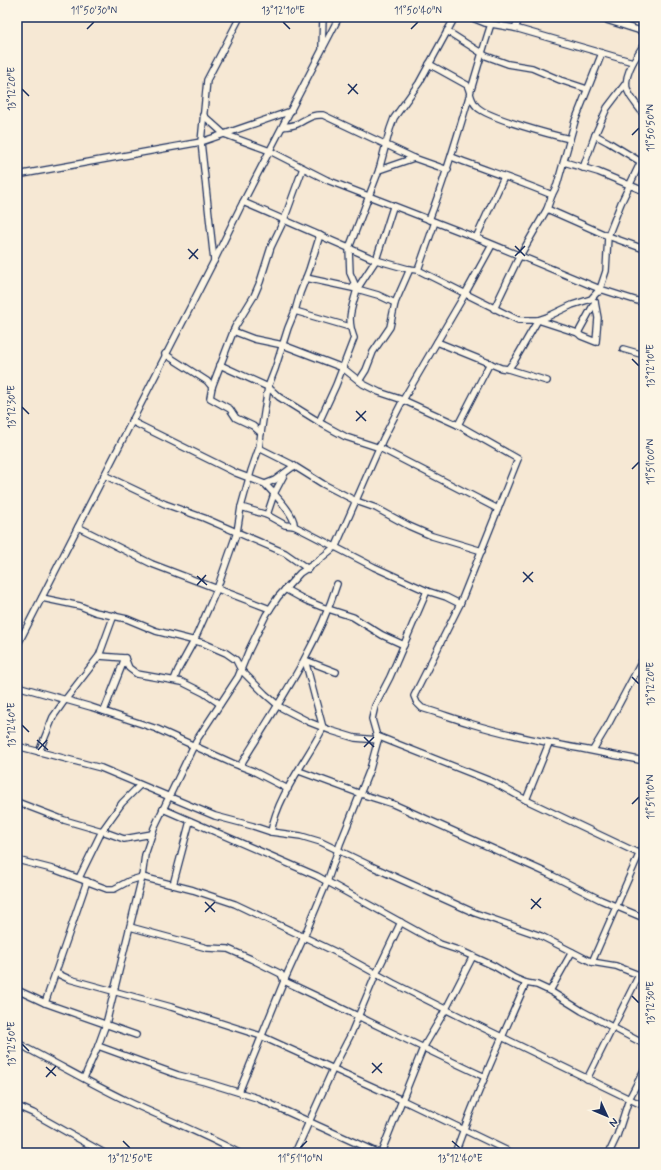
<svg xmlns="http://www.w3.org/2000/svg" width="661" height="1170" viewBox="0 0 661 1170" font-family="Mynerve,sans-serif">
  <rect width="100%" height="100%" fill="#f6e8d4"/>
  <filter id="ink" filterUnits="userSpaceOnUse"><feTurbulence type="fractalNoise" baseFrequency=".025" numOctaves="2"/><feDisplacementMap in="SourceGraphic" scale="8" xChannelSelector="R" yChannelSelector="G"/><feConvolveMatrix kernelMatrix="1 2 1 2 8 2 1 2 1" color-interpolation-filters="sRGB"/></filter>
  <g filter="url(#ink)">
    <g fill="none" stroke-linecap="round" stroke-linejoin="round">
      <defs>
        <g id="minor">
          <polyline points="470,17 485,23 515,28 633,62 644,44"/>
          <polyline points="597,17 644,32"/>
          <polyline points="515,28 520,17"/>
          <polyline points="447,31 486,56 508,64 532,68 560,80 587,89"/>
          <polyline points="322,47 323,17"/>
          <path d="M633,62c-14,28 -4,31 11,53"/>
          <path d="M429,64l38,21c4,8 3,15 10,22 11,11 75,28 93,32"/>
          <polyline points="203,115 224,134 270,151 327,180 482,240 600,289 644,303"/>
          <path d="M283,127c5,-1 11,-1 16,-4 8,-4 13,-9 24,-8l91,43 34,12"/>
          <polyline points="595,135 608,142 641,162"/>
          <path d="M452,157c33,13 67,24 100,38"/>
          <polyline points="564,162 598,172 644,191"/>
          <polyline points="303,168 284,220 271,247 260,282 254,296 235,327 212,387 210,398 230,409 236,418 253,426 261,433 259,448 291,464 323,484 356,501 376,508 409,526 432,536 482,551"/>
          <polyline points="583,168 595,135 607,108 626,83"/>
          <polyline points="379,170 414,158"/>
          <polyline points="17,175 201,142 291,111"/>
          <polyline points="243,202 376,260 408,269 418,270 518,320 538,320 547,317 572,305 591,299 600,289"/>
          <polyline points="393,207 376,260 357,289 378,295 395,303"/>
          <polyline points="547,209 608,236 644,249"/>
          <path d="M429,220c25,-64 41,-131 62,-196"/>
          <polyline points="320,235 309,270 300,293 295,311 288,328 275,369 268,387 279,397 324,425 346,437 380,448 498,509"/>
          <polyline points="476,238 504,177"/>
          <polyline points="214,261 201,142 207,80 240,17"/>
          <polyline points="418,270 435,222"/>
          <polyline points="306,278 357,289"/>
          <polyline points="599,292 606,271 608,236 621,203 644,155"/>
          <polyline points="494,309 517,261 547,209 552,195 557,185 575,121 602,53"/>
          <polyline points="295,311 350,327"/>
          <path d="M233,331l21,8 29,6 60,23 20,16 16,8 24,8 55,25 60,34 -58,145 -46,92 3,7 5,5c17,5 33,11 50,16 56,17 115,25 172,37"/>
          <polyline points="578,333 595,302"/>
          <polyline points="437,342 501,368 508,369 515,360 538,320 578,333 581,336 596,342 598,318 595,302"/>
          <polyline points="623,349 644,355"/>
          <polyline points="165,354 207,381 212,387"/>
          <polyline points="220,365 268,387 261,433"/>
          <polyline points="508,369 547,381"/>
          <polyline points="359,381 366,370 373,352 390,327 395,303 410,269"/>
          <polyline points="131,421 236,473 265,484 275,480 294,466"/>
          <path d="M319,422l17,-37 18,-47c-8,-21 -2,-29 3,-49l-7,-16 -1,-25 30,-78 11,-41 4,-11 25,-35 36,-66"/>
          <polyline points="458,425 490,363"/>
          <polyline points="104,475 165,504 204,518 285,553 308,569"/>
          <path d="M265,484c8,9 31,31 29,42"/>
          <polyline points="241,507 267,515 285,525 294,526 304,531 374,567 427,591 446,597 460,604"/>
          <polyline points="267,515 274,494 284,475"/>
          <polyline points="78,527 152,564 270,609"/>
          <polyline points="285,589 305,600 322,607 353,617 382,635 404,645"/>
          <polyline points="42,598 80,606 95,612 127,619 156,631 203,643 226,653 236,660 241,670 265,694 280,707 309,722 332,731 355,738 378,740"/>
          <polyline points="17,646 216,257 240,208 339,17"/>
          <polyline points="99,656 125,658 104,711"/>
          <polyline points="125,658 129,668 137,674 182,682 204,693 220,704"/>
          <polyline points="305,660 336,672"/>
          <polyline points="174,680 178,670 194,641 217,589 237,532 241,507 251,471 259,448"/>
          <polyline points="17,686 91,707 157,729 232,763 253,771 288,789"/>
          <polyline points="377,736 493,782 526,800 640,854"/>
          <polyline points="17,746 101,768 215,816 253,826 271,832 301,836 321,842 371,866 475,913 541,936 592,962 616,966 644,977"/>
          <polyline points="593,750 608,725 644,657"/>
          <polyline points="39,752 53,717 65,700 99,656 114,615"/>
          <path d="M240,766c36,-59 76,-116 97,-182"/>
          <polyline points="299,771 361,794 393,804 547,873 601,900 644,918"/>
          <polyline points="526,800 549,743"/>
          <polyline points="17,802 64,820 102,831 124,839 152,834"/>
          <polyline points="163,809 317,876 440,944 461,951 494,966 514,978 526,983 537,985 550,991 582,1011 644,1044"/>
          <path d="M271,832c7,-38 35,-70 52,-104l-18,-68"/>
          <polyline points="17,860 56,870 107,889 114,889 129,881 142,877 193,890 235,904 342,955 393,983 475,1024 644,1106"/>
          <polyline points="79,878 102,831 122,803 140,785"/>
          <polyline points="173,885 190,821"/>
          <path d="M130,927l77,21 21,1 23,10 30,15 3,7c67,31 134,65 201,96"/>
          <polyline points="592,962 644,843"/>
          <polyline points="56,973 69,979 171,1007 261,1036 402,1100 512,1153"/>
          <polyline points="17,990 45,1003 136,1035"/>
          <polyline points="550,991 572,952"/>
          <polyline points="45,1003 87,881"/>
          <path d="M17,1042l11,7c33,17 64,35 97,51 38,18 77,33 114,53"/>
          <polyline points="98,1046 178,1075 205,1082 257,1098 378,1153"/>
          <polyline points="84,1078 98,1046 106,1024 142,877 145,855 154,828 196,741 238,677 249,650 266,615 278,597 300,573 315,563 336,546 383,439 403,400 465,294 492,245"/>
          <polyline points="587,1079 639,975"/>
          <polyline points="239,1092 284,981 304,937 327,882 340,844 370,769 378,740 372,719 375,706 390,677 427,591"/>
          <polyline points="17,1106 33,1113 104,1153"/>
          <polyline points="295,1153 333,1069 350,1036 376,974 401,922"/>
          <polyline points="381,1153 423,1048 446,1009 473,956"/>
          <path d="M455,1153c21,-58 46,-114 71,-170"/>
          <polyline points="609,1153 617,1136 629,1099 644,1070"/>
        </g>
      </defs>
      <use href="#minor" stroke="#1b2f5e" stroke-width="8"/>
      <use href="#minor" stroke="#fcf5e5" stroke-width="5.5"/>
    </g>
  </g>
  <path fill="none" stroke="#1b2f5e" stroke-width="1.5" d="M283,22l7,7M87,29l7,-7M411,29l7,-7M348,84l10,10M22,89l7,7M348,94l9,-10M632,135l7,-7M515,246l10,10M188,249l10,10M515,256l10,-10M189,259l9,-10M632,359l7,7M22,407l7,7M356,411l10,10M356,421l10,-10M632,469l7,-7M523,572l10,10M197,576l10,9M523,582l10,-10M197,585l9,-10M632,677l7,7M22,725l7,7M364,737l10,10M37,740l11,10M364,747l10,-10M38,750l9,-10M632,804l7,-7M531,899l10,9M205,902l10,10M531,909l10,-11M205,912l10,-10M632,996l7,7M22,1044l7,7M372,1063l10,10M46,1067l10,9M372,1073l10,-10M46,1077l10,-11M123,1141l7,7M452,1141l8,7M300,1148l7,-7"/>
  <rect width="661" height="1170" fill="none" stroke="#fcf5e5" stroke-width="44"/>
  <g transform="translate(607 1116) rotate(134)" stroke="#fcf5e5" stroke-width="3" paint-order="stroke">
  <path d="M0-3L7 15L0 10L-7 15Z" fill="#1b2f5e"/>
  <text y="-6" font-size="11" font-weight="bold" text-anchor="middle" fill="#1b2f5e">N</text>
  </g>
  <rect x="22" y="22" width="617" height="1126" fill="none" stroke="#1b2f5e" stroke-width="1.5"/>
  <g font-size="10" text-anchor="middle" fill="#1b2f5e">
    <text x="94" y="14">11°50'30"N</text>
    <text x="283" y="14">13°12'10"E</text>
    <text x="418" y="14">11°50'40"N</text>
    <text transform="translate(11 89) rotate(-90)" y="4">13°12'20"E</text>
    <text transform="translate(650 128) rotate(-90)" y="4">11°50'50"N</text>
    <text transform="translate(650 366) rotate(-90)" y="4">13°12'10"E</text>
    <text transform="translate(11 407) rotate(-90)" y="4">13°12'30"E</text>
    <text transform="translate(650 462) rotate(-90)" y="4">11°51'00"N</text>
    <text transform="translate(650 684) rotate(-90)" y="4">13°12'20"E</text>
    <text transform="translate(11 725) rotate(-90)" y="4">13°12'40"E</text>
    <text transform="translate(650 797) rotate(-90)" y="4">11°51'10"N</text>
    <text transform="translate(650 1003) rotate(-90)" y="4">13°12'30"E</text>
    <text transform="translate(11 1044) rotate(-90)" y="4">13°12'50"E</text>
    <text x="130" y="1162">13°12'50"E</text>
    <text x="300" y="1162">11°51'10"N</text>
    <text x="460" y="1162">13°12'40"E</text>
  </g>
</svg>
